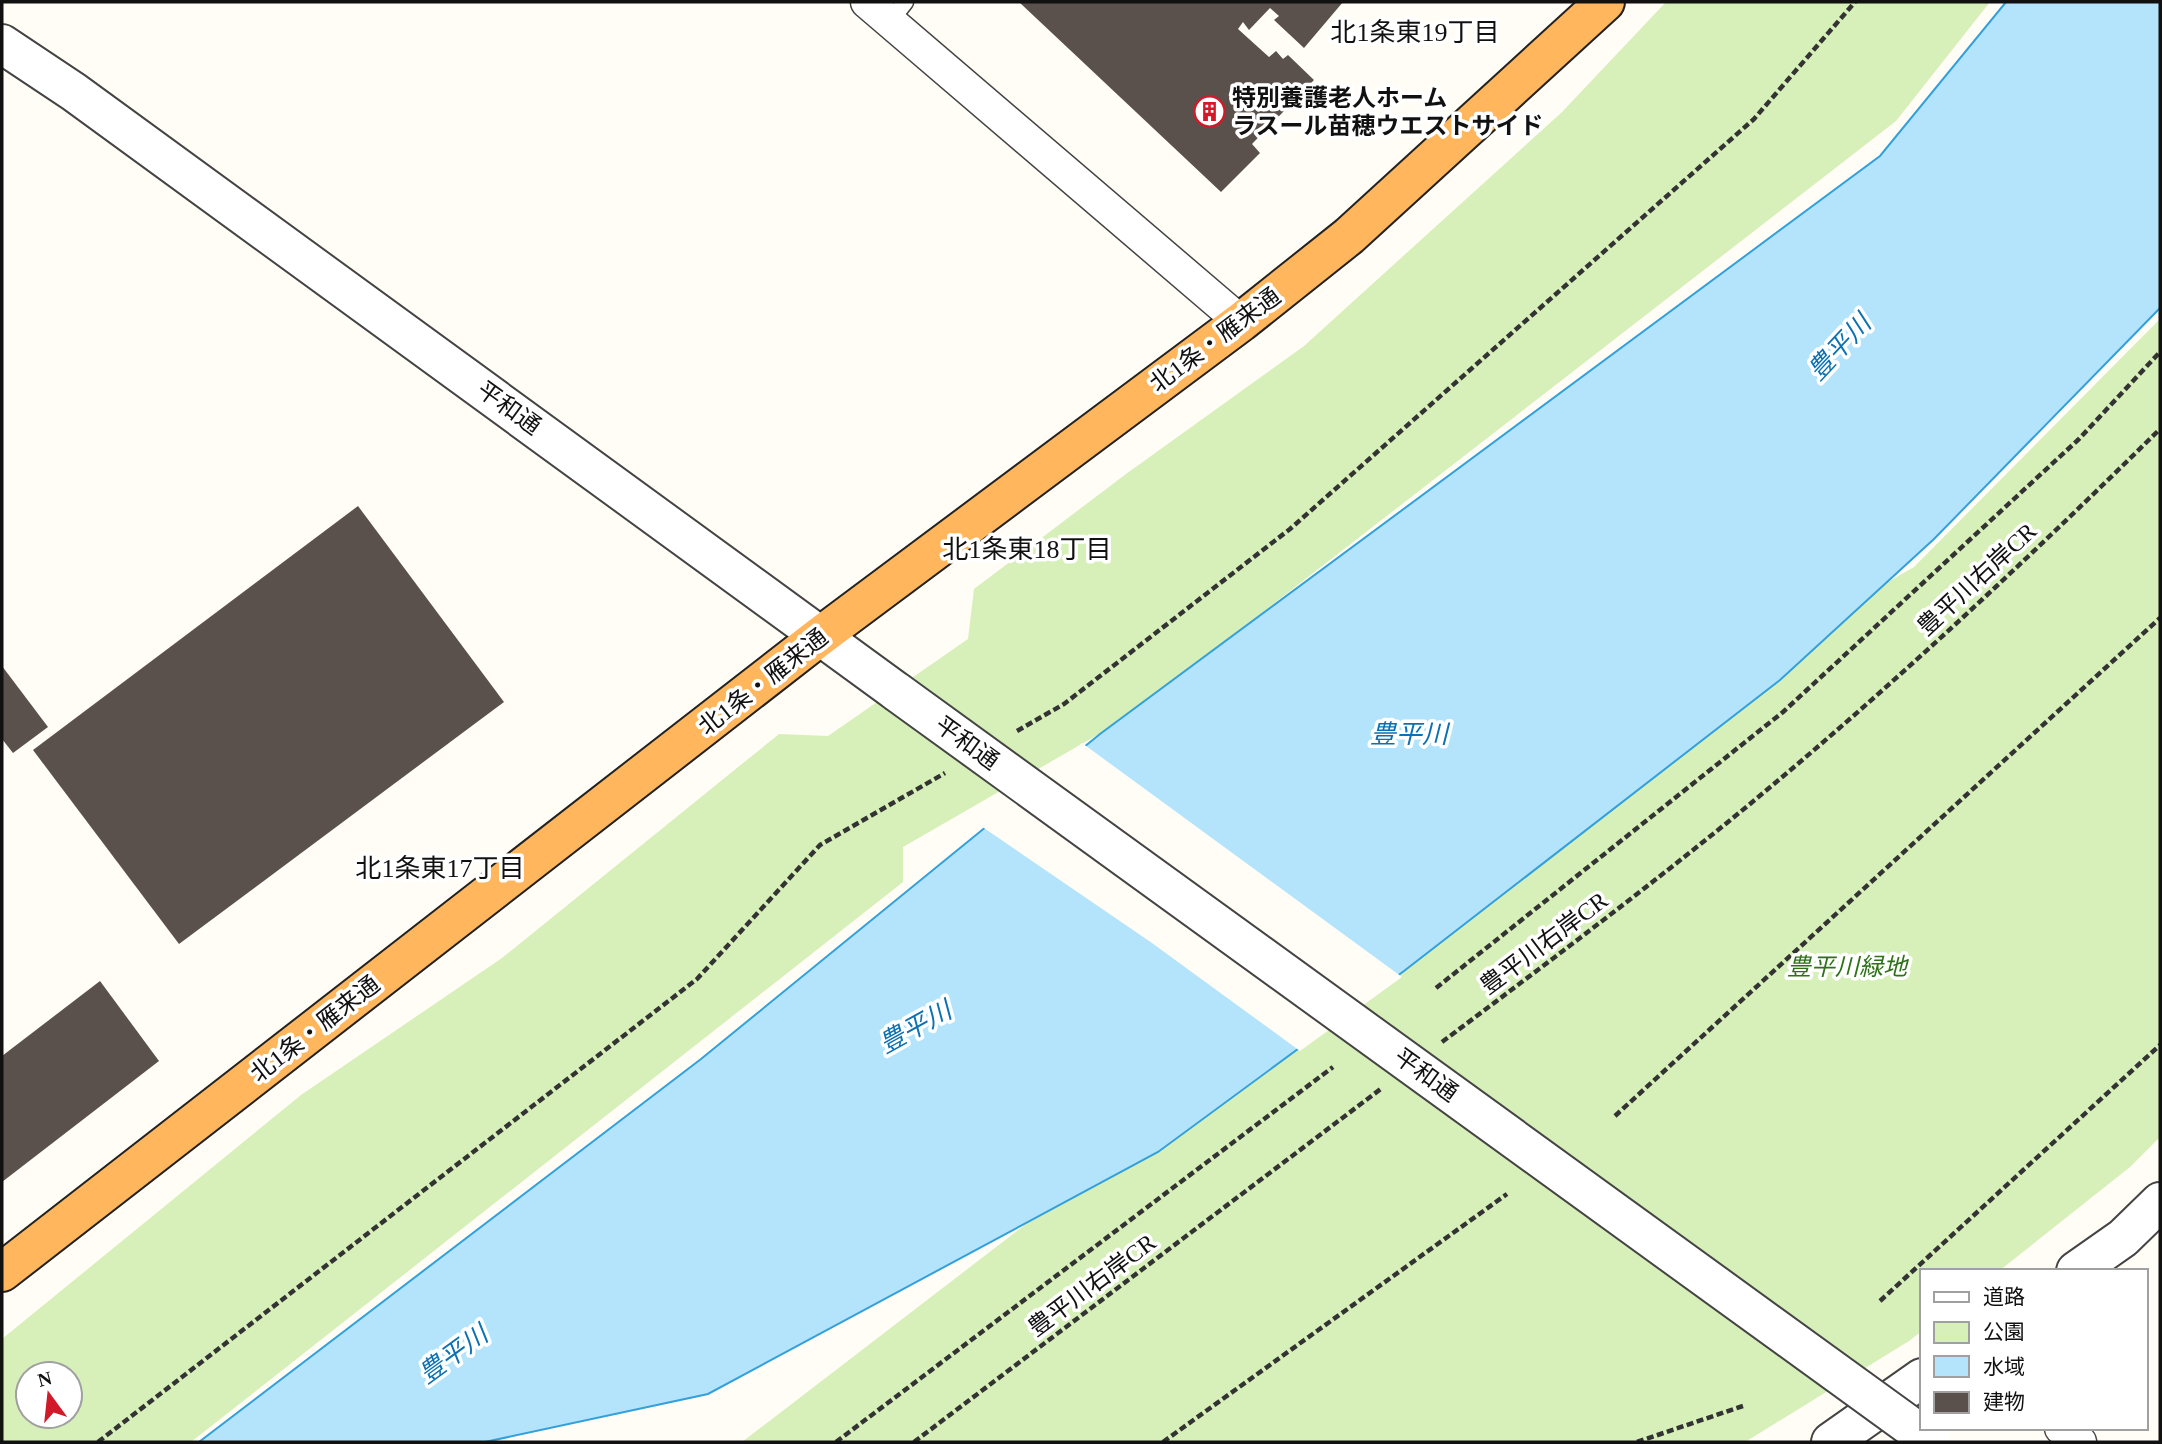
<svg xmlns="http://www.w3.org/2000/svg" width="2162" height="1444" viewBox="0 0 2162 1444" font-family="'Times New Roman','Noto Sans JP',serif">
  <rect width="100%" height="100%" fill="#fffdf5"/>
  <g fill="#d7efb9" fill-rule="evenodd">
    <path d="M1666,2h324l-94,119 -771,598 -222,128v35l-712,560h-189v-103l299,-244 201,-137 277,-224 49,2 140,-97 6,-50 152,-115 178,-128 258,-234zM28,1374h42v42h-42z"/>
    <polygon points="2160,319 2160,1137 2130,1167 1999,1271 1922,1271 1922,1331 1909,1341 1745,1442 742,1442 1073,1188 1653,716 1914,567"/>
  </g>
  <polygon fill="#b4e4fc" stroke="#33a0db" stroke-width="2" points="2006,2 2160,2 2160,308 1934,539 1780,680 1404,971 1158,1152 708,1394 485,1442 199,1442 701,1059 1100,734 1880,156"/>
  <polygon fill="#fffdf5" points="1082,743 1402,977 1300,1051 1152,943 981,826"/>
  <g fill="#5b514c">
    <polygon points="1019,2 1343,2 1304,48 1274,20 1279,16 1270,8 1249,30 1243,22 1238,29 1269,57 1276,51 1283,59 1288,55 1314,80 1252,144 1260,153 1221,192"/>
    <polygon points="358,506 504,702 179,944 33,750"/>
    <polygon points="2,666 48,727 13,753 2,739"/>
    <polygon points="100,981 159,1061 2,1182 2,1056"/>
  </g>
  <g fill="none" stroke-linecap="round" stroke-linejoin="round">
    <defs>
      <polyline id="service" points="890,21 905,2"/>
      <g id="minor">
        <polyline points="867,2 1241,322"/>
        <polyline points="2061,1428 2080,1442"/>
      </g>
      <g id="tertiary">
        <polyline points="2,44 74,92 897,692"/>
        <polyline points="2076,1271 2123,1238 2160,1202"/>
        <polyline points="1831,1442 1922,1378"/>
      </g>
      <polyline id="trunk" points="2,1272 819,637 1241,322 1349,236 1605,2"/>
    </defs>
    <use href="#service" stroke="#444" stroke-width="19"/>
    <use href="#minor" stroke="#444" stroke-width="35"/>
    <use href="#tertiary" stroke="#444" stroke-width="42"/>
    <use href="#trunk" stroke="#222" stroke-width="42"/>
    <g stroke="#333" stroke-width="4.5" stroke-dasharray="7 3.5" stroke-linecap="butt">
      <polyline points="1017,731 1064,704 1290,529 1754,119 1855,2"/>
      <polyline points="1436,988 1783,712 2079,439 2160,352"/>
      <path d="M1442,1042c100,-75 200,-150 297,-229 146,-120 286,-251 421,-384"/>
      <polyline points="1615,1116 2160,618"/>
      <polyline points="1880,1301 2160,1045"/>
      <polyline points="98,1442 697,979 820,845 945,773"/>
      <polyline points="836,1442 1333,1067"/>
      <polyline points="914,1442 1382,1088"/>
      <polyline points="1163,1442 1507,1194"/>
      <polyline points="1637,1442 1743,1406"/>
    </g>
    <use href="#service" stroke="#fff" stroke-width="16"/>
    <use href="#minor" stroke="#fff" stroke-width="32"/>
    <use href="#tertiary" stroke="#fff" stroke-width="38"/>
    <use href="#trunk" stroke="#ffb65c" stroke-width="38"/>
    <defs>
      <polyline id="tertiary-bridge" points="897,692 1932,1442"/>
    </defs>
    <use href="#tertiary-bridge" stroke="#444" stroke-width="42" stroke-linecap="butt"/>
    <use href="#tertiary-bridge" stroke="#fff" stroke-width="38"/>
  </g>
  <defs>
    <symbol id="building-ring" viewBox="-11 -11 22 22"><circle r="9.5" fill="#fff" stroke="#d1192a" stroke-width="1.5"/><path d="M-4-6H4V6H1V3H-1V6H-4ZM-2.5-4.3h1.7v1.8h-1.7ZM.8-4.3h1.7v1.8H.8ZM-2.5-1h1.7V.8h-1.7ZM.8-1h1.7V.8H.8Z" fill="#d1192a"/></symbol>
  </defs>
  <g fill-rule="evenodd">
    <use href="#building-ring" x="1192" y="94" width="35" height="35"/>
  </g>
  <g text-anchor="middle" stroke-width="7" stroke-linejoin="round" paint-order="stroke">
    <g font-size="24" font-weight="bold" fill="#111" stroke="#fff" text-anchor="start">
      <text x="1232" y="106">特別養護老人ホーム<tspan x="1232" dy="28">ラスール苗穂ウエストサイド</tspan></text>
    </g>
    <g font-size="24" fill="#111" stroke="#fff">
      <text transform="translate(1215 340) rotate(-37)" y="8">北1条・雁来通</text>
      <text transform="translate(509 408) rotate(36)" y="8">平和通</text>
      <text transform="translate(1977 579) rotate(-43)" y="8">豊平川右岸CR</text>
      <text transform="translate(763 682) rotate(-38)" y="8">北1条・雁来通</text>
      <text transform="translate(967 743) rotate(36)" y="8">平和通</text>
      <text transform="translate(1544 943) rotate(-37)" y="8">豊平川右岸CR</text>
      <text transform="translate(315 1029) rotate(-38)" y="8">北1条・雁来通</text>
      <text transform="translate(1426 1075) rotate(36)" y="8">平和通</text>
      <text transform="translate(1092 1285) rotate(-37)" y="8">豊平川右岸CR</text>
    </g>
    <g font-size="24" font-style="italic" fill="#2f7119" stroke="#fff">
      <text x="1847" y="975">豊平川緑地</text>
    </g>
    <g font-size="26" fill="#111" stroke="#fff">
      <text x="1415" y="41">北1条東19丁目</text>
      <text x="1027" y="558">北1条東18丁目</text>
      <text x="440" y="877">北1条東17丁目</text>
    </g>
    <g font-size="26" font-style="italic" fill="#0b71b2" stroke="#fff">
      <text transform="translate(1839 347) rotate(-47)" y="9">豊平川</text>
      <text x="1409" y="743">豊平川</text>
      <text transform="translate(915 1027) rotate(-29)" y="9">豊平川</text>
      <text transform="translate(453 1354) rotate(-36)" y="9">豊平川</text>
    </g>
  </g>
  <rect width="2162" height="1444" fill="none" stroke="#111111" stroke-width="7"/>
  <rect x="1920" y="1269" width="228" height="161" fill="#ffffff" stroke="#a0a0a0" stroke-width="2"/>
  <rect x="1934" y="1292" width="35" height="10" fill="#ffffff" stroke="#a0a0a0" stroke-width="2"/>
  <text x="1983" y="1304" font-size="21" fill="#111111">道路</text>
  <rect x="1934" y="1322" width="35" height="21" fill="#d7efb9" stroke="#a0a0a0" stroke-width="2"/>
  <text x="1983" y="1339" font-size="21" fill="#111111">公園</text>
  <rect x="1934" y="1356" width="35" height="21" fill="#b4e4fc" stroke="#a0a0a0" stroke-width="2"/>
  <text x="1983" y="1374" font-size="21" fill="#111111">水域</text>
  <rect x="1934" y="1392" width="35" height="21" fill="#5b514c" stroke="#a0a0a0" stroke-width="2"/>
  <text x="1983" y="1409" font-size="21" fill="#111111">建物</text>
  <g transform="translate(49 1395) rotate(345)"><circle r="33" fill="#ffffff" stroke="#a0a0a0" stroke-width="2"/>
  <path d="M0-5L12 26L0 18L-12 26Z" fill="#d1192a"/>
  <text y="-10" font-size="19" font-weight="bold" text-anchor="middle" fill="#111111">N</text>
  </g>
</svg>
